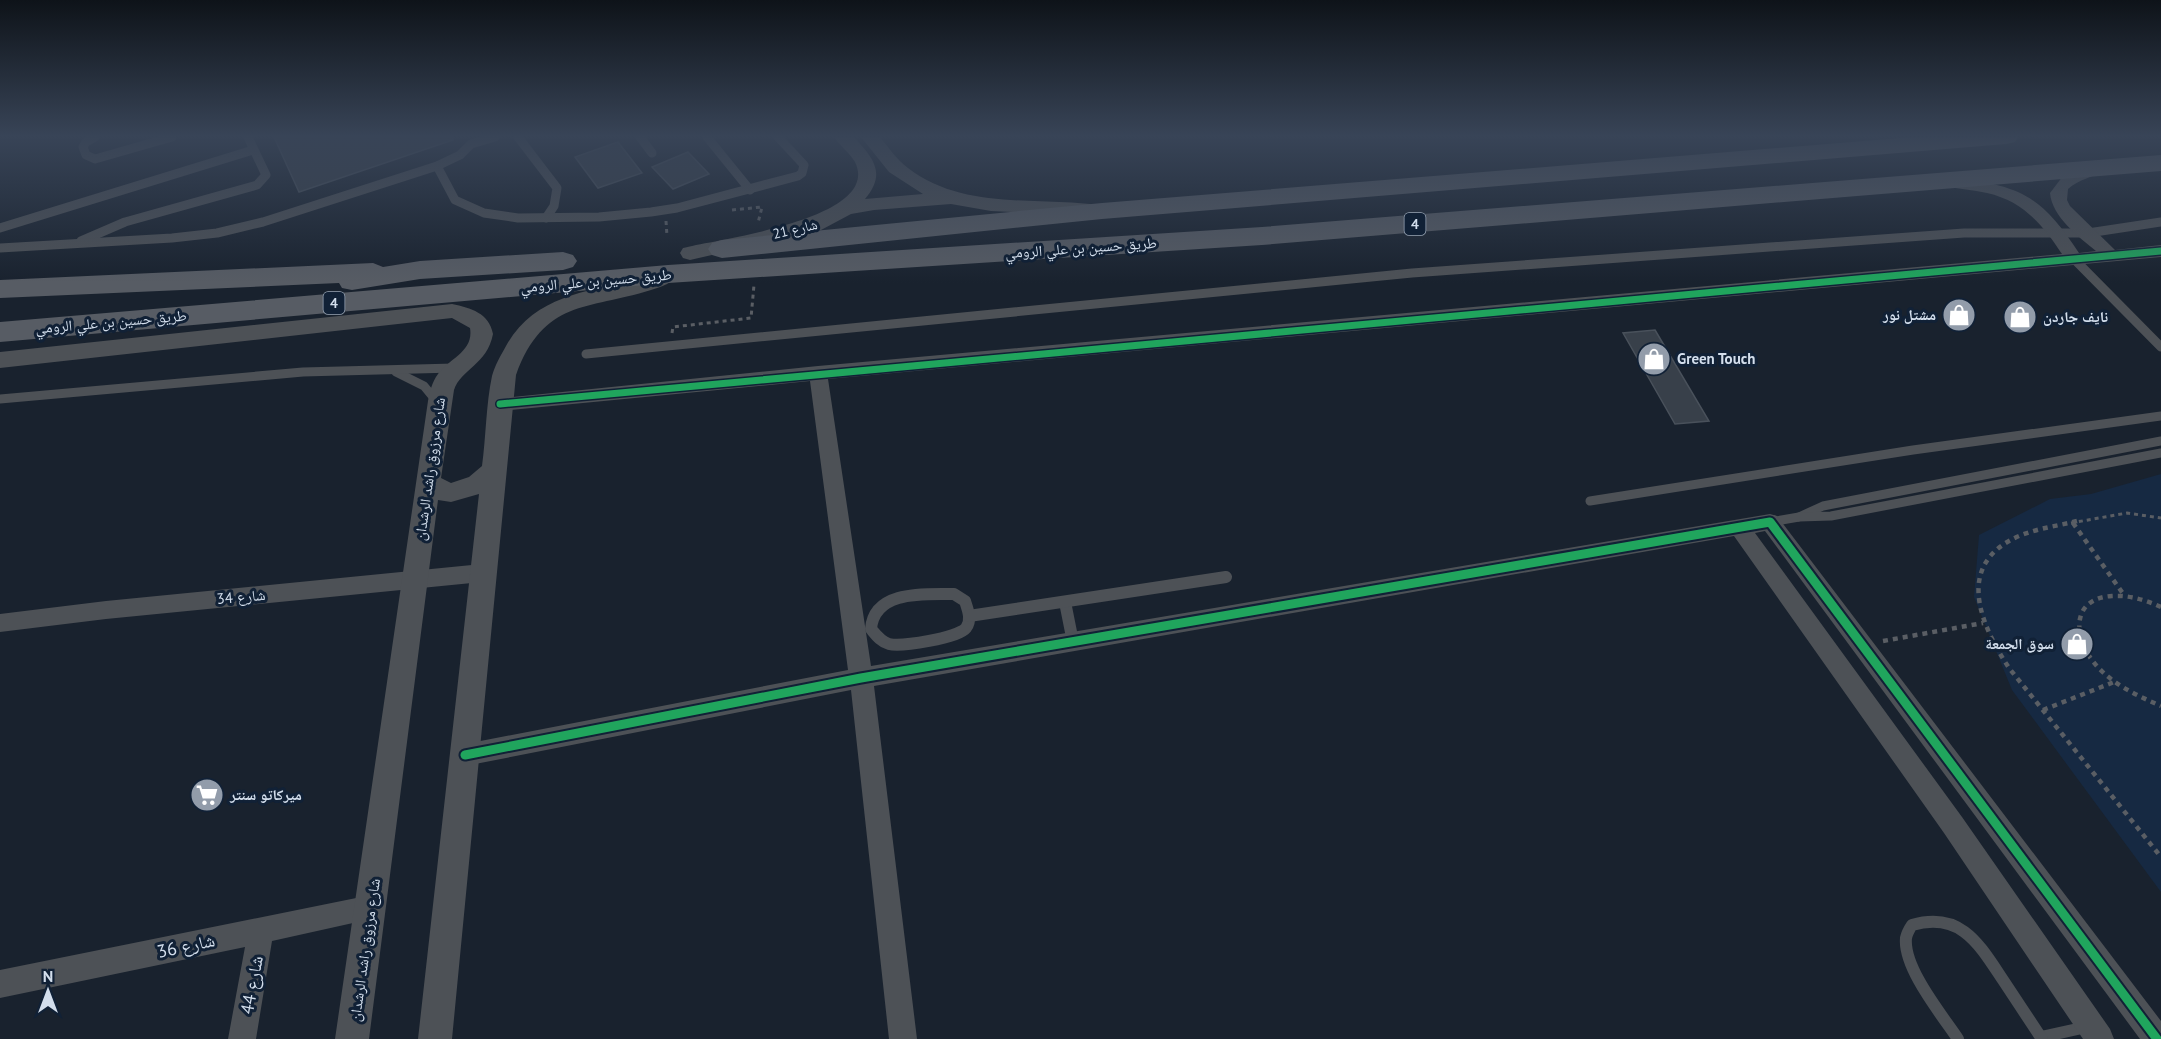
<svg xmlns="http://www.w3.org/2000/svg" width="2161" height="1039" viewBox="0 0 2161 1039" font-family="'PT Sans','Noto Naskh Arabic',sans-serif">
  <rect width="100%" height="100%" fill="#19222e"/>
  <polygon fill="#162942" points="2161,474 2161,892 2012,690 1974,597 1979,535 2050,499 2091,494"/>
  <g fill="#38404a" stroke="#49515b" stroke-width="1.5">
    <polygon points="274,137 453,137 453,140 299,192"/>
    <polygon points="618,142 642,173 598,188 575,157"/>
    <polygon points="688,152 709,174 673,189 652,167"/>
    <polygon points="1655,330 1709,421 1675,424 1623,333"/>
  </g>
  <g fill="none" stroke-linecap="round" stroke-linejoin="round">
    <g stroke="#5a5e64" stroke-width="3" stroke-dasharray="4 4" stroke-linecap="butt">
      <polyline points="732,210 762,207 758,223"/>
      <polyline points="666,221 667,236"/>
      <polyline points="672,333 673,327 751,318 754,285"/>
      <polyline points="2071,523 2127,513 2161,518"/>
    </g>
    <g stroke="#5a5e64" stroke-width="4.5" stroke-dasharray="5 5" stroke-linecap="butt">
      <path d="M2077,521c-19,5 -39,7 -58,15 -65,28 -39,88 -10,132l152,189"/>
      <polyline points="2073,523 2124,595"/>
      <path d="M2161,607c-16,-7 -31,-12 -49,-11 -40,2 -39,39 -20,64 17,23 44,35 69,46"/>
      <polyline points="1883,641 1983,623"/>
      <polyline points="2043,710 2114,682"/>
    </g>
    <g stroke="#4d5156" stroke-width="9">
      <polyline points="95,137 86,142 83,147 86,155 95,159 172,137"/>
      <polyline points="518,137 557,188 554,206 546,218"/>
      <polyline points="640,137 652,153"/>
      <polyline points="707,137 750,190"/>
      <polyline points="437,166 455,200 484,213 518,218 599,217 651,212 677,208 798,176 802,173 804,165 778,137"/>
      <polyline points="0,228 253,150"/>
      <polyline points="81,241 125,222 257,185 266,175 248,137"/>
      <polyline points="0,248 172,238 217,233 263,222 437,166 460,155 471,144 495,137"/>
      <polyline points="2074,259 2161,347"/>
      <polyline points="586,354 1412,273 1964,233 2088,233 2161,222"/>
      <polyline points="396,372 424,386 438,403"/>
      <polyline points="0,399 303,372 454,368"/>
      <polyline points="1590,501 1913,450 2161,416"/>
      <polyline points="1799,517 1823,506 2161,441"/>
      <polyline points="1770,522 1799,517 1831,516 2161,453"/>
    </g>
    <g stroke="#4d5156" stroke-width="12">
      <polyline points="1770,522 1773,521"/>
      <path d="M954,594l11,7c3,9 7,19 1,27 -8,10 -65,19 -77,16 -8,-2 -13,-9 -18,-15 3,-39 53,-35 83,-35z"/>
      <polyline points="1065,602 1073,642"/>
      <polyline points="969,616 1226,577"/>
      <polyline points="2041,1037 2091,1026"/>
      <path d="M1958,1039c-16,-24 -55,-71 -52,-101 1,-5 4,-10 6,-13 49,-14 67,19 91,55 13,20 26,39 39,59"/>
    </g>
    <g fill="#4d5156" fill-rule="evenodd">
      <path d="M2096,163l8,5c-9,10 -26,11 -36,21l-1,11 3,6 45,44 46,-5v12l-1333,122 43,287 899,-152 7,2 384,505v18h-21l-375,-508 -10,2 207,284 148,212 4,10h-31l-139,-206 -210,-297 -860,150 43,353h-28l-38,-349 -386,76 -9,-3 -3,-8 3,-8 9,-3 383,-74 -38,-289 -310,30 -7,-2 -3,-5 3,-5 325,-33 1244,-112c-19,-29 -39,-53 -75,-61 -14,-3 -28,-4 -42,-7l-2,-4 2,-4 6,-1c69,9 89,17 128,76l17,-2c-17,-14 -44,-34 -46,-58l13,-17z"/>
      <polygon points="482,564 490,567 493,573 490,579 482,582 106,619 0,632 0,614 106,601"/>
      <polygon points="371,895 380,899 384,908 380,917 272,941 256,1039 228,1039 245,947 0,998 0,970"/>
    </g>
    <g fill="#4d5156" fill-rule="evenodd">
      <path d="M834,137h20c19,21 33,36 11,62l58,-5 -34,-22 -28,-35h19c9,11 17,23 28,31 52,40 120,30 182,36l7,2 3,4 -3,4 -7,2 -99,-5 -40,-7 -77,6 -23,4 -30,16 -131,30 -7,-2 -3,-5 3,-5c32,-9 200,-28 172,-86 -5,-9 -16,-17 -21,-25z"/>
      <path d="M668,267l8,2 3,5c-6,9 -18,13 -28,16 -64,20 -107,9 -135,85l-64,664h-34l61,-545 -28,8 -13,-2 -69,539h-34l93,-638c2,-10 4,-19 10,-27 12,-16 36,-23 32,-46l-18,-10 -452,50v-16l452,-48c19,4 37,9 41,30 -6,31 -32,35 -39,56l-13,88 10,5 18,-6 13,-11c4,-29 4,-62 10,-90 3,-11 9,-21 14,-30 27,-49 78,-54 128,-66 12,-3 22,-10 34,-13z"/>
    </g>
    <g fill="#575c64" fill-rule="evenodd">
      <polygon points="1913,137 2018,137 2015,142 2006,144 1102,219 722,258 712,255 708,249 712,243 722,240 1102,203"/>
      <polygon points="2161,155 2161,171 1262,245 668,283 0,342 0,322 668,265 1262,227"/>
      <polygon points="563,252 573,255 577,261 573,267 563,270 420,279 352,290 342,288 339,283 0,298 0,280 373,263 383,267 420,261"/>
    </g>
    <defs>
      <g id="cycleway-far1">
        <polyline points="500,404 2161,251"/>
        <polyline points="1764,523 1771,523"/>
      </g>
      <polyline id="cycleway" points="465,755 861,678 1770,522 2157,1039"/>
    </defs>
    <use href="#cycleway-far1" stroke="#112136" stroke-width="10"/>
    <use href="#cycleway" stroke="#112136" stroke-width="13"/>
    <use href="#cycleway-far1" stroke="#20a55d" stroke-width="7"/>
    <use href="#cycleway" stroke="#20a55d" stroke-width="9"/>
  </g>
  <linearGradient id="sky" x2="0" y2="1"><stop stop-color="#0e1319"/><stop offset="0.48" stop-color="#384457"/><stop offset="1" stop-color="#384457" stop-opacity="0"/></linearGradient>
  <rect width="2161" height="283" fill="url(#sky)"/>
  <defs>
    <symbol id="shop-disc" viewBox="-11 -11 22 22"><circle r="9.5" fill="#929caa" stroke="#112136"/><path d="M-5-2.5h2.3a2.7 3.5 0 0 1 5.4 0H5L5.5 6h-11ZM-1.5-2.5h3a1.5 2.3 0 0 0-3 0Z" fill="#fff"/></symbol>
    <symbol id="supermarket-disc" viewBox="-11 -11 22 22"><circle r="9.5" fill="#929caa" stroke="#112136"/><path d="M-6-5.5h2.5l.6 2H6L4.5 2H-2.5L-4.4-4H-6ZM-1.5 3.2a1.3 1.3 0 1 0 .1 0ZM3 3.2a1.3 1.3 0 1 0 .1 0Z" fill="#fff"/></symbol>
  </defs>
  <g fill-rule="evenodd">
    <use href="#shop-disc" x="1940" y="296" width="38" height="38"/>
    <use href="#shop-disc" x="2001" y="298" width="38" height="38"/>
    <use href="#shop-disc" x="1635" y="340" width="38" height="38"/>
    <use href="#shop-disc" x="2058" y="625" width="38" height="38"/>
    <use href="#supermarket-disc" x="188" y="776" width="38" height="38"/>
  </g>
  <g text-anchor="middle" stroke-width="6" stroke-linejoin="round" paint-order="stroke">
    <g fill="#112136" stroke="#99a5b5" stroke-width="1.5">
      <rect x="1404.5" y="213" width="21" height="22" rx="4.5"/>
      <rect x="323.5" y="292" width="21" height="22" rx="4.5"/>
    </g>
    <g font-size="14" font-weight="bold" fill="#d3deec">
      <text x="1415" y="229">4</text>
      <text x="334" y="308">4</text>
    </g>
    <g font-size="14" fill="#d3deec" stroke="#112136">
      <text transform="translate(795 229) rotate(-13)" y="5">شارع 21</text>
    </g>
    <g font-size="15" fill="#d3deec" stroke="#112136">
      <text transform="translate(1081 248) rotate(-4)" y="5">طريق حسين بن علي الرومي</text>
      <text transform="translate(596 281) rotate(-5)" y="5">طريق حسين بن علي الرومي</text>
      <text transform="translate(111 322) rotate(-5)" y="5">طريق حسين بن علي الرومي</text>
      <text transform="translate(430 469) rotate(-82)" y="5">شارع مرزوق راشد الرشدان</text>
      <text transform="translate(241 597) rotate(-5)" y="5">شارع 34</text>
      <text transform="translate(365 950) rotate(-82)" y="5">شارع مرزوق راشد الرشدان</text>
    </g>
    <g font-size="15" font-weight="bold" fill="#d3deec" stroke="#112136" text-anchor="start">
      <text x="1936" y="320" text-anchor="end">مشتل نور</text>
      <text x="2043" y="322">نايف جاردن</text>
      <text x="1677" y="364">Green Touch</text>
      <text x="2054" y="649" text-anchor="end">سوق الجمعة</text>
      <text x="230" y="800">ميركاتو سنتر</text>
    </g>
    <g font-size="18" fill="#d3deec" stroke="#112136">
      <text transform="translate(186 946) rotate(-12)" y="6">شارع 36</text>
      <text transform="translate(252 985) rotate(-80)" y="6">شارع 44</text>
    </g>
  </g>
  <g transform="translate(48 991)" stroke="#112136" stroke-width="4.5" paint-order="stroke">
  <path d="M0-4.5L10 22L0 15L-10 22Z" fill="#d3deec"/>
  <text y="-9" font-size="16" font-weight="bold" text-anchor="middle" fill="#d3deec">N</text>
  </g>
</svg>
